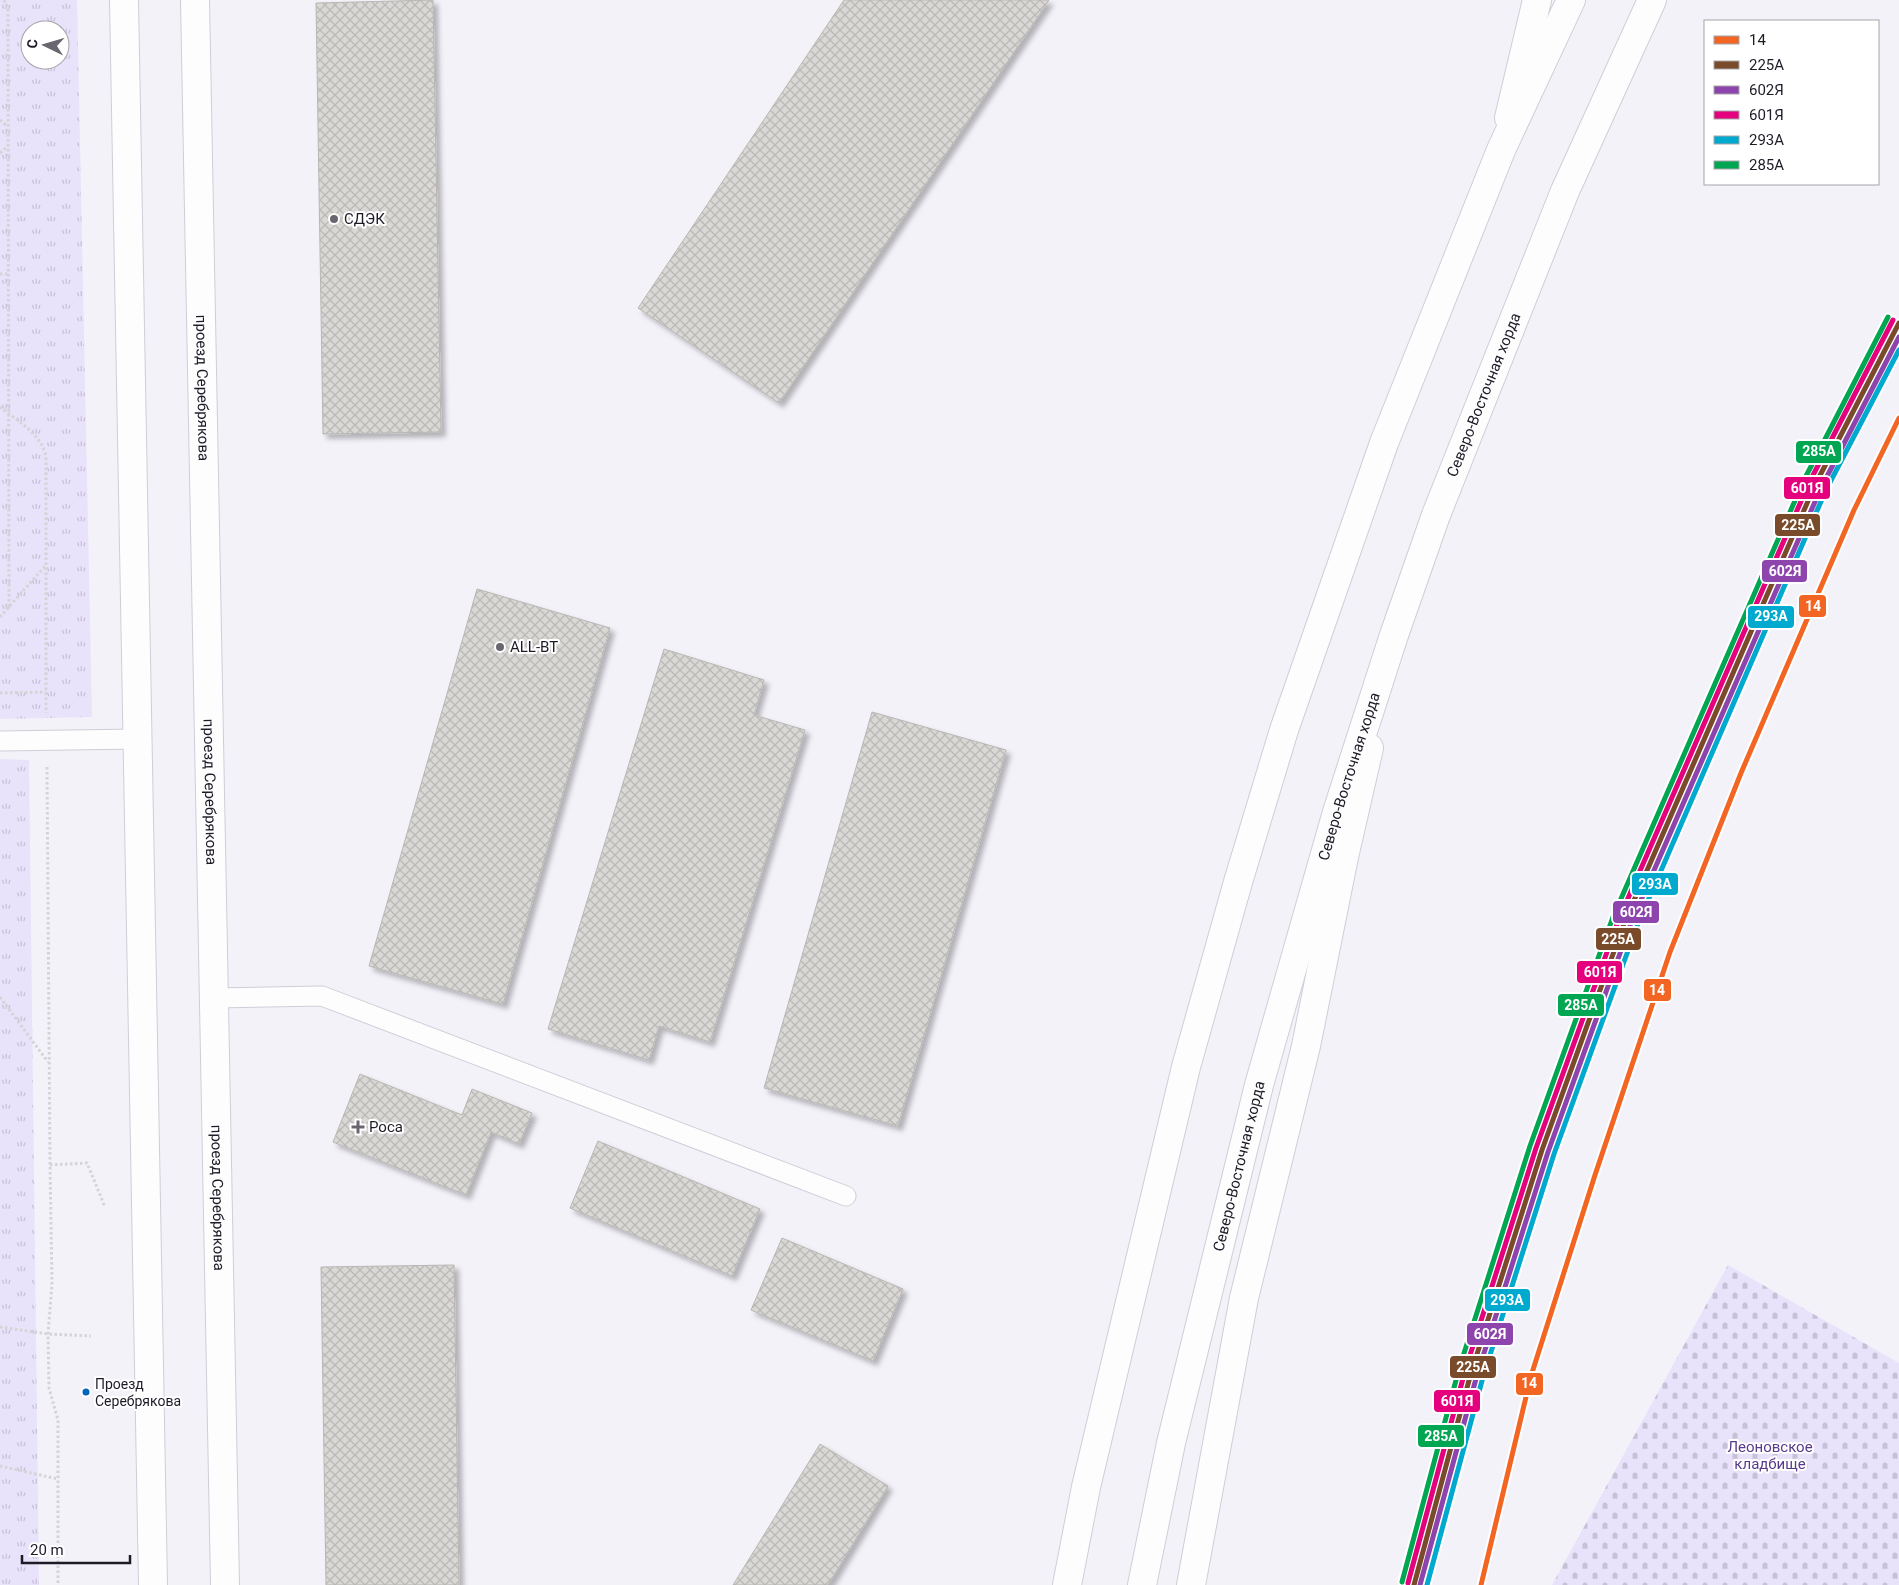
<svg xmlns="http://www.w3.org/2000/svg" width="1899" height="1585" viewBox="0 0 1899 1585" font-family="Roboto,sans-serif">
  <defs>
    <pattern id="grass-tufts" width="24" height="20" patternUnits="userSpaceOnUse" patternTransform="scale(1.25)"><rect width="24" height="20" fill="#e9e2fb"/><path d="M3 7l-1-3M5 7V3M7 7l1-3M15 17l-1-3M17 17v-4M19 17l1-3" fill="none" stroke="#c7c1d7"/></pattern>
    <pattern id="cemetery-stones" width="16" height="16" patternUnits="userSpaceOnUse" patternTransform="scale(1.25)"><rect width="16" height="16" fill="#e9e2fb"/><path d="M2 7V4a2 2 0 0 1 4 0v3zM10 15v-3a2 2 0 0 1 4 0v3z" fill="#c7c1d7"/></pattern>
    <pattern id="building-cross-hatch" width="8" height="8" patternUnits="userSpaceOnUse" patternTransform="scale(1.25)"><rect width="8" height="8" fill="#dad8d5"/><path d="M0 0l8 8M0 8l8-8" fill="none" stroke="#bbb9b7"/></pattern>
    <filter id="shadow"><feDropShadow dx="4.5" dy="4.5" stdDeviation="2.5" flood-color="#0004"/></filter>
  </defs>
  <rect width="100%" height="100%" fill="#f3f2f9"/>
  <g fill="url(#grass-tufts)" fill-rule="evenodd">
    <path d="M0,0h77l15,717 -92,2zM30,30h30v30h-30z"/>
    <polygon points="0,759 29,760 39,1585 0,1585"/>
  </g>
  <polygon fill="url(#cemetery-stones)" points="1728,1265 1899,1363 1899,1585 1552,1585"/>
  <g fill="url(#building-cross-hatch)" stroke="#b9b6b3" filter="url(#shadow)">
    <polygon points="433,0 441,432 323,434 316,3"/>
    <polygon points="844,0 1049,0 779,403 638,308"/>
    <polygon points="477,589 610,628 503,1004 369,966"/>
    <polygon points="664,649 764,680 754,715 805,730 710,1042 659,1026 649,1060 548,1029"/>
    <polygon points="872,712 1006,750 898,1126 764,1088"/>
    <polygon points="360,1074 462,1115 472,1089 532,1113 519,1144 491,1132 466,1195 333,1142"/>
    <polygon points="598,1141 760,1209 732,1276 570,1208"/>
    <polygon points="782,1238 903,1289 873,1361 751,1310"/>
    <polygon points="454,1265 459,1585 326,1585 321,1267"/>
    <polygon points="820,1444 888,1486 828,1585 733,1585"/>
  </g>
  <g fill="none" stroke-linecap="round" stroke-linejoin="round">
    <defs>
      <g id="lane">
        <polyline points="0,741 138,739"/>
        <polyline points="214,998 322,996 846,1196"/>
      </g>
      <g id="secondary">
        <polyline points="124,0 153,1585"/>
        <path id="s1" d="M195,0l30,1585"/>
        <polyline points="1509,118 1537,0"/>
        <polyline points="1191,1585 1244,1298 1306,1046 1344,857 1369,748"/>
      </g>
      <g id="primary">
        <polyline points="1067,1585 1086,1487 1186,1067 1238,882 1284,730 1384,443 1501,150 1571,0"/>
        <path id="s2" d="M1142,1585l29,-142 88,-358 78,-273 57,-177 42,-120 129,-324 87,-191"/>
      </g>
    </defs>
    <use href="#lane" stroke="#d0cdd7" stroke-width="21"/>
    <use href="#secondary" stroke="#d0cdd7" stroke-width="30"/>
    <use href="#primary" stroke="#d0cdd7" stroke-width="30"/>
    <g stroke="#d4d4d6" stroke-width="3" stroke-dasharray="2.5 2.5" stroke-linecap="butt">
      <polyline points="4,0 8,8 9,607"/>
      <polyline points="0,120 7,126"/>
      <polyline points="0,153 8,146"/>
      <polyline points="0,274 8,274"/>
      <path d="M0,407c17,14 42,27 46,50v256"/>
      <polyline points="0,617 46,565"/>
      <polyline points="0,693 46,692"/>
      <polyline points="47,767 50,1165 52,1284 48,1334 49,1388 58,1420 58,1585"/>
      <polyline points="0,997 48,1062"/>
      <polyline points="50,1165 87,1163 105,1207"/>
      <polyline points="0,1327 48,1334 91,1336"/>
      <polyline points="0,1466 58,1479"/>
    </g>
    <use href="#lane" stroke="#fdfdfe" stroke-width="19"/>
    <use href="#secondary" stroke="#fdfdfe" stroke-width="28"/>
    <use href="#primary" stroke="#fdfdfe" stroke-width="28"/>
    <defs>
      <polyline id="rail-1" points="1481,1585 1531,1376 1595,1175 1670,952 1741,773 1854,510 1899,418"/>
      <polyline id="rail-2" points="1414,1585 1471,1373 1542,1150 1625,921 1815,485 1899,323"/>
      <polyline id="rail-3" points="1420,1585 1477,1375 1548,1152 1631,923 1821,488 1899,337"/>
      <polyline id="rail-4" points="1408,1583 1465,1371 1536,1148 1619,919 1809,483 1893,320"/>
      <polyline id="rail-5" points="1427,1585 1483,1377 1554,1154 1637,926 1826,490 1899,350"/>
      <polyline id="rail-6" points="1402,1582 1459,1369 1530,1146 1613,917 1804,480 1888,317"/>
    </defs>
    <use href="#rail-1" stroke="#fff" stroke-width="9"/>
    <use href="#rail-2" stroke="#fff" stroke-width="9"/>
    <use href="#rail-3" stroke="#fff" stroke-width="9"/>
    <use href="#rail-4" stroke="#fff" stroke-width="9"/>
    <use href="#rail-5" stroke="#fff" stroke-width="9"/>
    <use href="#rail-6" stroke="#fff" stroke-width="9"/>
    <use href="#rail-1" stroke="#f26522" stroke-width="5"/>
    <use href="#rail-2" stroke="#7a4b2a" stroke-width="5"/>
    <use href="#rail-3" stroke="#8e44ad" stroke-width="5"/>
    <use href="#rail-4" stroke="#e5007d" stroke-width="5"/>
    <use href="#rail-5" stroke="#00a9ce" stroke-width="5"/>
    <use href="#rail-6" stroke="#00a651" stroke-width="5"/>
  </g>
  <g fill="#696670" stroke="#fff" stroke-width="2">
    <circle cx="334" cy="219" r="5"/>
    <circle cx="500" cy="647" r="5"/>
    <path d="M355.5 1119.5h5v5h5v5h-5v5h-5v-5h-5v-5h5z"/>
  </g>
  <circle fill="#0065bd" stroke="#fff" stroke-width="2" cx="86" cy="1392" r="4.5"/>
  <g text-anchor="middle" stroke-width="4" stroke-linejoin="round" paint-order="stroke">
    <g font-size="14" fill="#1e1b27" stroke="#fff" text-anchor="start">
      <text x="95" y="1389">Проезд<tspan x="95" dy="17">Серебрякова</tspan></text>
    </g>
    <g font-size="15" fill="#1e1b27" stroke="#fff" text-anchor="start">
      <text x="344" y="224">СДЭК</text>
      <text x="510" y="652">ALL-BT</text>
      <text x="369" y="1132">Роса</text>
    </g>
    <g font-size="15" fill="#1e1b27" stroke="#fff">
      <text dy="5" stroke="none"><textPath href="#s1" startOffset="388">проезд Серебрякова</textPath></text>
      <text dy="5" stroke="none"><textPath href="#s2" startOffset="1240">Северо-Восточная хорда</textPath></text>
      <text dy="5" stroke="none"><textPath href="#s2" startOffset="835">Северо-Восточная хорда</textPath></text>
      <text dy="5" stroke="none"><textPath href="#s1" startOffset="792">проезд Серебрякова</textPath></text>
      <text dy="5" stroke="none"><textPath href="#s2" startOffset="430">Северо-Восточная хорда</textPath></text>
      <text dy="5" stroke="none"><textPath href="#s1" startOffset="1198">проезд Серебрякова</textPath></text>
    </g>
    <g font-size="15" fill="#593a8c" stroke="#fff">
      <text x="1770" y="1452">Леоновское<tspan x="1770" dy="17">кладбище</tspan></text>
    </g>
  </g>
  <g stroke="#fff" stroke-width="2">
    <rect x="1795" y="440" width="47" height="24" rx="5" fill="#00a651"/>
    <rect x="1783" y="476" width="48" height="24" rx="5" fill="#e5007d"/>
    <rect x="1774" y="513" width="47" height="24" rx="5" fill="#7a4b2a"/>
    <rect x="1761" y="559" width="47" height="24" rx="5" fill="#8e44ad"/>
    <rect x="1798" y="594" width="29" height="24" rx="5" fill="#f26522"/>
    <rect x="1747" y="605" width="48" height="24" rx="5" fill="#00a9ce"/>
    <rect x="1631" y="872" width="48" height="24" rx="5" fill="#00a9ce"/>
    <rect x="1612" y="900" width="48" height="24" rx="5" fill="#8e44ad"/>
    <rect x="1595" y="927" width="47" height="24" rx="5" fill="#7a4b2a"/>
    <rect x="1576" y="960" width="47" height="24" rx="5" fill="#e5007d"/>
    <rect x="1643" y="978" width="29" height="24" rx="5" fill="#f26522"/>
    <rect x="1557" y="993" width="48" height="24" rx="5" fill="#00a651"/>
    <rect x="1484" y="1288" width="47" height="24" rx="5" fill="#00a9ce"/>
    <rect x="1466" y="1322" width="48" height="24" rx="5" fill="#8e44ad"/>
    <rect x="1449" y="1355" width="48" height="24" rx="5" fill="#7a4b2a"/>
    <rect x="1515" y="1372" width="29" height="24" rx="5" fill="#f26522"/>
    <rect x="1433" y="1389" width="48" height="24" rx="5" fill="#e5007d"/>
    <rect x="1417" y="1424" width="48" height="24" rx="5" fill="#00a651"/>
  </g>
  <g font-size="14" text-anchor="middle" font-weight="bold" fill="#fff">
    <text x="1819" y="456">285А</text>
    <text x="1807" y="493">601Я</text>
    <text x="1798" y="530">225А</text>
    <text x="1785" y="576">602Я</text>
    <text x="1813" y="611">14</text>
    <text x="1771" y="621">293А</text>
    <text x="1655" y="889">293А</text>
    <text x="1636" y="917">602Я</text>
    <text x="1618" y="944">225А</text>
    <text x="1600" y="977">601Я</text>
    <text x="1657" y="995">14</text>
    <text x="1581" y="1010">285А</text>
    <text x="1507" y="1305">293А</text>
    <text x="1490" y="1339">602Я</text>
    <text x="1473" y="1372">225А</text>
    <text x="1529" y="1388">14</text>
    <text x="1457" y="1406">601Я</text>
    <text x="1441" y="1441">285А</text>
  </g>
  <rect x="1704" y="20" width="175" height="165" fill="#ffffff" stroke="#a5a4a9"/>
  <rect x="1714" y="36" width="25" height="8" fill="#f26522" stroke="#a5a4a9"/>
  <text x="1749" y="45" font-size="15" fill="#1e1b27">14</text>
  <rect x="1714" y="61" width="25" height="8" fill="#7a4b2a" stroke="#a5a4a9"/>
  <text x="1749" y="70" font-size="15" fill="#1e1b27">225А</text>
  <rect x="1714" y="86" width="25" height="8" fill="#8e44ad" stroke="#a5a4a9"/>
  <text x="1749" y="95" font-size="15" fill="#1e1b27">602Я</text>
  <rect x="1714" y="111" width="25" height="8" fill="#e5007d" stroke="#a5a4a9"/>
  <text x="1749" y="120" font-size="15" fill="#1e1b27">601Я</text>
  <rect x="1714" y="136" width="25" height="8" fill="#00a9ce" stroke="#a5a4a9"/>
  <text x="1749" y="145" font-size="15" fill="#1e1b27">293А</text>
  <rect x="1714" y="161" width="25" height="8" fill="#00a651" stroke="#a5a4a9"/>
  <text x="1749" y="170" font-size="15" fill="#1e1b27">285А</text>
  <g transform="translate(45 45) rotate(275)"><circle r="24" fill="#ffffff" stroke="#a5a4a9"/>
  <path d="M0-4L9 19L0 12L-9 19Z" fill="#696670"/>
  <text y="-8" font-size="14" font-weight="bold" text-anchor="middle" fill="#1e1b27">С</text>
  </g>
  <path d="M22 1555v8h108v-8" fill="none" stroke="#1e1b27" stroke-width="2.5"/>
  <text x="30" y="1555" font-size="15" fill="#1e1b27" stroke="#ffffff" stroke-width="4" paint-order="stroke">20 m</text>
</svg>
